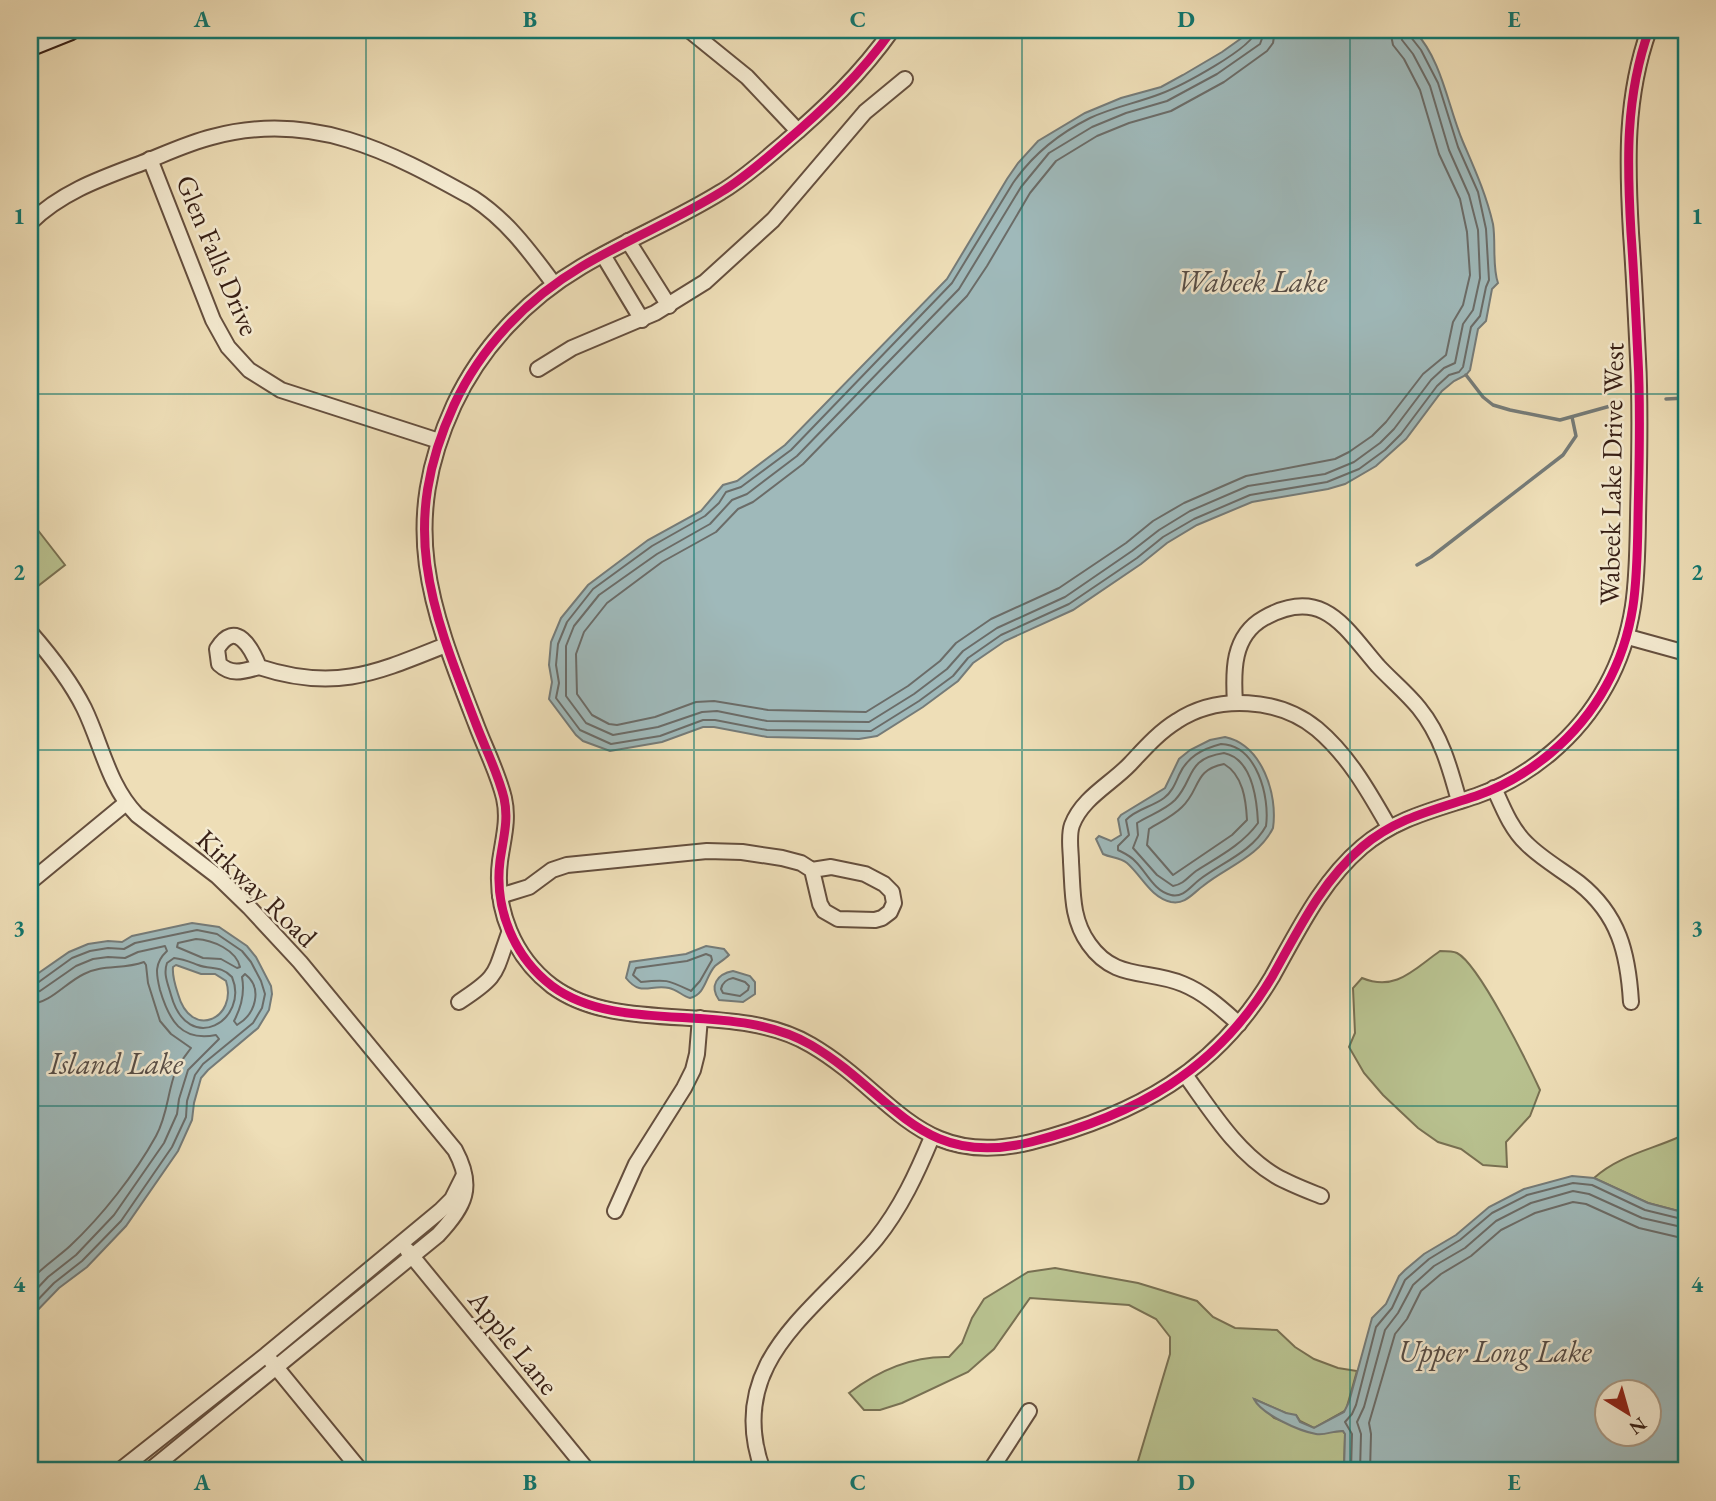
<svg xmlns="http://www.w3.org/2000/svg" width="1716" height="1501" viewBox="0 0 1716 1501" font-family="'EB Garamond',serif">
  <rect width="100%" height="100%" fill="#eedeb7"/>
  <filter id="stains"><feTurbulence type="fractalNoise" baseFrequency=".00286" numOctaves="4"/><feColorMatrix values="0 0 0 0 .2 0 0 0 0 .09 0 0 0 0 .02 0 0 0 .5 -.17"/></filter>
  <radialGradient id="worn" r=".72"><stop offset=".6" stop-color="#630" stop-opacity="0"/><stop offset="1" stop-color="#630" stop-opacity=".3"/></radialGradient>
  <g fill="#b8c18f" stroke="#787052" stroke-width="2">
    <polygon points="30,520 65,565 38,586 30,575"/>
    <path d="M1440,951c5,0 13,0 17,2 22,11 71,111 83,137l-10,26 -24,26 1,25 -24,-2 -22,-16 -23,-7 -20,-14 -35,-33 -19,-22 -15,-26 6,-14 -2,-45 9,-10c34,14 52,-9 78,-27z"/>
    <path d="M1679,1137h7v76l-38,-10 -54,-25c24,-22 56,-28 85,-41z"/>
    <path d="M1055,1268l83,15 59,18 16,16 22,11 42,2 18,17 19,12 24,9 19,3 -11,39 -32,18 -14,-7 -4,-6h-6l-36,-16 20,19 39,15 30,-2 2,3 -1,37h-209l35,-117v-17l-14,-18 -27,-14 -99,-7 -36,51 -26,23 -66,31 -22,7h-16l-15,-17c30,-23 62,-37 100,-36l13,-14 10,-25 12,-19 44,-27z"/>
  </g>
  <g fill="#9fb9ba" stroke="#757b78" stroke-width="2" fill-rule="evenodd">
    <path d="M1253,30h161c29,32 33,74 49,112 12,28 23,52 30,82 3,18 -1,43 5,59l-6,6 -6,32 -8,8 -8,41 -4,5 -12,6 -12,10 -36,48 -30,27 -31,18 -17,5 -76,13 -55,23 -30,18 -26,21 -68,46 -68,31 -32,22 -15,18 -35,26 -46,29 -18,3 -92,-2 -53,-10h-11l-41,15 -52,9 -27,-10 -7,-6 -27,-36 3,-17 -3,-17 2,-23 10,-24 27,-33 60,-45 53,-29 22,-26 14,-4 48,-36 162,-166 60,-100 11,-16 20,-22 47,-28 36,-15 40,-11 22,-12 39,-23z"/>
    <path d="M1225,737c37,8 53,57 48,91 -14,29 -47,39 -70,58 -10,7 -18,19 -32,16 -21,-5 -29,-26 -44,-39 -7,-6 -16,-5 -24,-9l-7,-15 3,-3 12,5 10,-6 -3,-16 3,-4 44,-27 14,-29 11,-9 20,-10z"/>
    <path d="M192,923l27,4 28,19 9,11 15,29 1,8 -3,16 -11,18 -50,42 -7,8 -7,25 -2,17 -14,31 -52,75 -39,41 -28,21 -29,30v-339l39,-27 19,-8 20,-3 14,1 10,-6zM176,965l25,9h14l11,7c12,37 -35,60 -48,13 -3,-9 -6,-18 -5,-27z"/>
    <path d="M706,946l18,3 5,6c-4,4 -9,7 -14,11 -10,11 -9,28 -25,32 -8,-2 -12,-8 -21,-10 -19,-4 -28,9 -43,-10l4,-16 56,-8z"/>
    <path d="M733,971l17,5 5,6v12l-12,8 -24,-2c-10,-14 -2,-26 14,-29z"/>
    <path d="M1572,1176l22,2 54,25 38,10v258h-342l1,-37 -2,-3c-9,-1 -18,5 -27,3 -17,-3 -55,-20 -62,-35l32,14 10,2 4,7 14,6 30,-16 5,-10 23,-84 14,-14 13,-28 6,-6 19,-16 32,-19 33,-28 35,-18zM1650,1392v42h-42v-42z"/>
  </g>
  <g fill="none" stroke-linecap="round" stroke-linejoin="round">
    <g stroke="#6b6c68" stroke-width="2">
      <path d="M1256,30c-2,18 -77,57 -96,64 -23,9 -47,13 -70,24 -32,16 -57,36 -77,65l-61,100 -161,167 -50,37 -15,5 -7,11 -14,13 -53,30 -59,43 -26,33 -9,22 -2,21 3,18 -3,15 24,32 31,14 49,-8 43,-16h12l52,10 104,1 48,-30 34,-25 15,-18 33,-23 68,-31 68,-46 26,-21 31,-18 56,-24 77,-13 32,-13 26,-19 16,-16 36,-48 12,-11 10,-3 4,-5 8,-40 9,-11 6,-29 3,-7 -3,-51 -8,-37 -20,-45 -20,-64 -17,-33 -11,-14 -1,-6"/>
      <polyline points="1265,30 1260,44 1217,74 1167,101 1126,113 1092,127 1049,153 1021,187 959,289 797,456 747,494 732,500 710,524 657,554 599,595 574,626 566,646 566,696 586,723 613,735 658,727 702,712 717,711 767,721 869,722 914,694 947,669 963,651 997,628 1065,597 1132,551 1159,530 1190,511 1248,486 1325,474 1354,462 1380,443 1394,429 1431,380 1444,368 1455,363 1463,324 1473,310 1480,278 1478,230 1469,195 1449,150 1430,86 1413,54 1402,40 1400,30"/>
      <polyline points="1275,30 1273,43 1267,51 1224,82 1171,111 1129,123 1097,136 1056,161 1030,193 987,266 967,296 803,464 753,502 738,509 716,532 662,562 607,603 584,632 576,654 577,694 592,715 609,724 617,725 655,717 696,702 714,701 768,710 866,712 908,686 940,661 956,643 991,619 1059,588 1126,543 1153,521 1184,503 1246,476 1335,459 1349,452 1372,436 1386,422 1423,374 1446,355 1453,322 1463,305 1470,275 1467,232 1460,199 1439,154 1420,90 1404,59 1393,45 1390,30"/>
      <path d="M1221,744c36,1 49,53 45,82 -14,26 -45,37 -67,54 -9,7 -16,18 -28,15 -17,-4 -24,-22 -35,-33 -5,-6 -12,-9 -18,-12v-4l11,-11 -3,-15c10,-11 26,-13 38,-22 8,-6 11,-14 15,-23 8,-18 23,-26 42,-31z"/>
      <path d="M1224,753c29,6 33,47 34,70 -16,22 -40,34 -62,48 -8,6 -12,13 -23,15l-16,-11 -24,-27 5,-13 -1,-12c12,-8 27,-12 38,-23 20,-21 10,-41 49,-47z"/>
      <path d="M1224,764c19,11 22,36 23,56l-15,15 -59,40 -26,-30 2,-16c11,-7 23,-12 33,-22 19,-18 11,-37 42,-43z"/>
      <path d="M196,939c17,1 40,11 44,28l-3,1 -16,-9 -18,-1 -26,-11 1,-4z"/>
      <path d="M706,954l5,2 1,4 -12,21 -9,10c-23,-11 -24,-12 -50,-9l-8,-7 3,-7 51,-7z"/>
      <path d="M174,958c10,1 16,4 24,7 13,5 23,0 34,12 18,43 -44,80 -61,18 -3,-11 -8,-21 -4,-32z"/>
      <path d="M245,974c18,14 11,40 -8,51l-3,-4c8,-15 11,-28 8,-44z"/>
      <path d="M733,978l12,4 4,4 -1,4 -8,6 -17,-3 -2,-4c1,-6 6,-10 12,-11z"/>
      <polyline points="30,985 36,984 72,958 90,951 108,948 124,949 135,943 197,930 217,934 242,951 251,962 261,981 265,994 262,1008 253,1023 203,1064 195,1075 187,1101 186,1117 172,1147 121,1221 82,1261 54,1283 30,1308"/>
      <path d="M30,994l10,-3 36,-25 17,-7 15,-2 17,1 13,-6 27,-6 2,5c-13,12 -11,23 -7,39 9,30 21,52 56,45l3,4 -31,31 -9,29 -2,15 -13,29 -50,72 -38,40 -28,22 -18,19"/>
      <path d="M30,1004c21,-1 35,-21 54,-30 20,-10 38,-4 60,-12l2,3 2,18 12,38 11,13 20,14c-5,7 -11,14 -15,22 -9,23 -8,44 -20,66 -21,38 -54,80 -86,110 -13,12 -28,21 -40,35"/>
      <polyline points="1351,1471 1352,1434 1345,1422 1352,1414 1356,1405 1376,1327 1392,1308 1405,1280 1429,1259 1460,1240 1492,1213 1527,1195 1573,1183 1592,1185 1645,1210 1686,1220"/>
      <polyline points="1360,1471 1361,1434 1357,1422 1364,1407 1385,1330 1398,1313 1413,1285 1434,1266 1465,1248 1496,1221 1531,1203 1573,1191 1589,1194 1642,1218 1686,1228"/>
      <polyline points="1370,1471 1371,1434 1369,1423 1395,1334 1407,1319 1421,1291 1441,1274 1471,1256 1501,1230 1535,1213 1573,1202 1586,1204 1639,1228 1686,1239"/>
    </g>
    <g stroke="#757b78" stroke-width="3.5">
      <polyline points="1466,375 1483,397 1493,405 1510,410 1560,420 1614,405"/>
      <polyline points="1666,399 1686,398"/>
      <polyline points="1417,565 1431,557 1563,455 1576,436 1572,417"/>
    </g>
    <defs>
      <g id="minor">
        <polyline points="689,30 747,77 798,131"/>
        <path d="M892,30c-31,44 -68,79 -109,114 -20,17 -40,35 -62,48 -45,28 -95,48 -140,75 -54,32 -100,80 -127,138 -56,122 -23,203 22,319 9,24 22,49 28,74 5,22 -1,41 -4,63 -6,48 14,96 52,125 69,51 182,13 259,59 82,48 108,125 220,97 105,-27 185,-71 241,-165 26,-46 49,-95 90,-130 34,-29 72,-37 114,-51 54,-19 102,-59 130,-110 31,-56 31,-106 32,-168 1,-53 3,-106 0,-159 -2,-42 -4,-84 -7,-126 -4,-70 -6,-136 18,-203"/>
        <polyline points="150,159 213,320 228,347 249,370 281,390 439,441"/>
        <path d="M30,223c31,-31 72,-45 112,-60 23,-9 46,-20 70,-26 99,-27 177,14 261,61 35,23 57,54 81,86"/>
        <polyline points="628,241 669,306"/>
        <polyline points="603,255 642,320"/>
        <polyline points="538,369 572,348 655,313 705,282 773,220 865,112 905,79"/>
        <path d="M30,632c21,24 40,48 54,76 18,37 24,77 53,107l80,61 32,31 51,55 155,188c20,37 10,56 -17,85l-289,236"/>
        <polyline points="1628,637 1686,653"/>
        <path d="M259,667c-15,4 -27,9 -40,-3l-2,-15c19,-31 35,0 42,18 76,25 117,6 187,-22"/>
        <path d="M1235,703c-2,-31 -3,-67 29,-85 59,-33 81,10 114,48 13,14 29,27 41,42 22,27 31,60 40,93"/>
        <path d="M1494,788c9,20 17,41 33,56 15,15 35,26 52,39 40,32 49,70 52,119"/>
        <polyline points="30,882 126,803"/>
        <polyline points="500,896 529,887 552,870 567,865 707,851 742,852 782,858 801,863 812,870 831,867 865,874 884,884 892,892 894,903 890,912 882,918 875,920 838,919 824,911 820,904 812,870"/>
        <path d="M459,1002c40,-26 35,-27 50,-69"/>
        <path d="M1239,1024c-17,-15 -34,-31 -56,-40 -36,-15 -68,-3 -94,-40 -18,-25 -16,-52 -18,-82 0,-11 -3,-26 1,-37 10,-27 39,-41 58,-61 15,-16 29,-32 47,-43 41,-27 102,-23 140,8 32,27 52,63 72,98"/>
        <path d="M1186,1076c26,36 51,77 90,100 14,8 30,14 45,20"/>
        <polyline points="615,1211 636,1164 684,1088 693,1070 697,1054 700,1018"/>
        <polyline points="407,1250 588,1471"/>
        <polyline points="271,1361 361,1471"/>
        <polyline points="119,1471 266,1355 440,1211 452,1199 464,1175"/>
        <path d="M763,1471c-40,-109 53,-160 113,-232 25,-31 41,-66 56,-102"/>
        <polyline points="990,1471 1029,1411"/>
      </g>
      <polyline id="secondary" points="30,46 70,30"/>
    </defs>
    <use href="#minor" stroke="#654f3e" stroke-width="18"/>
    <use href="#secondary" stroke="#371f15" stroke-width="23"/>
    <use href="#minor" stroke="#f4ead0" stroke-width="14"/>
    <use href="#secondary" stroke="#f4ead0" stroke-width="19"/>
    <defs>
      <path id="cycleway" d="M892,30c-31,44 -68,79 -109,114 -20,17 -40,35 -62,48 -45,28 -95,48 -140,75 -54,32 -100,80 -127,138 -56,122 -23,203 22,319 9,24 22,49 28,74 5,22 -1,41 -4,63 -6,48 14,96 52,125 69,51 182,13 259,59 82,48 108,125 220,97 105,-27 185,-71 241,-165 26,-46 49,-95 90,-130 34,-29 72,-37 114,-51 54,-19 102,-59 130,-110 31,-56 31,-106 32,-168 1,-53 3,-106 0,-159 -2,-42 -4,-84 -7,-126 -4,-70 -6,-136 18,-203"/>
    </defs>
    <use href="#cycleway" stroke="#f4ead0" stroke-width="13"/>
    <use href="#cycleway" stroke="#d6006c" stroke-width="9"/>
  </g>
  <path fill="none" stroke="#0f766e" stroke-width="2" stroke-opacity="0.55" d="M366,30v1441M694,30v1441M1022,30v1441M1350,30v1441M30,394h1656M30,750h1656M30,1106h1656"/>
  <g text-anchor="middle" stroke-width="5" stroke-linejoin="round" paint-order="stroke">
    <g font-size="28" fill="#371f15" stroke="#f4ead0">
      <text transform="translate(218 255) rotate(67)" y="10">Glen Falls Drive</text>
      <text transform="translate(1611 474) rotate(-89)" y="10">Wabeek Lake Drive West</text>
      <text transform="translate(257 888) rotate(44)" y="10">Kirkway Road</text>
      <text transform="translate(514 1342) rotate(51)" y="10">Apple Lane</text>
    </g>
    <g font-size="30" font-style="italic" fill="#564d47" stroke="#f4ead0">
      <text x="1252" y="292">Wabeek Lake</text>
      <text x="116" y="1074">Island Lake</text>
      <text x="1495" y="1362">Upper Long Lake</text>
    </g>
  </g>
  <rect width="1716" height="1501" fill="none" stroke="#eedeb7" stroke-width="77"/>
  <g transform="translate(1628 1413) rotate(143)"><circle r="33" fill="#f4ead0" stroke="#a89985" stroke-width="2"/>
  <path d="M0-5L12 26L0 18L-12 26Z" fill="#8f2418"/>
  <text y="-10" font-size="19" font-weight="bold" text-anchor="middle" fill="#371f15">N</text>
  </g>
  <rect x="38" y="38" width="1640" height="1424" fill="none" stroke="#0f766e" stroke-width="2.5"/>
  <g font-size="23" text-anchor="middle" font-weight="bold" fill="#0f766e">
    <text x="202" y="27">A</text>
    <text x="530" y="27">B</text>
    <text x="858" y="27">C</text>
    <text x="1186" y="27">D</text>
    <text x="1514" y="27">E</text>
    <text x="19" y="224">1</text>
    <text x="1697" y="224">1</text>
    <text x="19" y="580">2</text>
    <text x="1697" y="580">2</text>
    <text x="19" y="936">3</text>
    <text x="1697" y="936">3</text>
    <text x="19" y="1292">4</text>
    <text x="1697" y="1292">4</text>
    <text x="202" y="1490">A</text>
    <text x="530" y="1490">B</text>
    <text x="858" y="1490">C</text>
    <text x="1186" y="1490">D</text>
    <text x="1514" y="1490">E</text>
  </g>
  <rect width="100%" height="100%" filter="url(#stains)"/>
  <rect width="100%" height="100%" fill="url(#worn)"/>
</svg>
